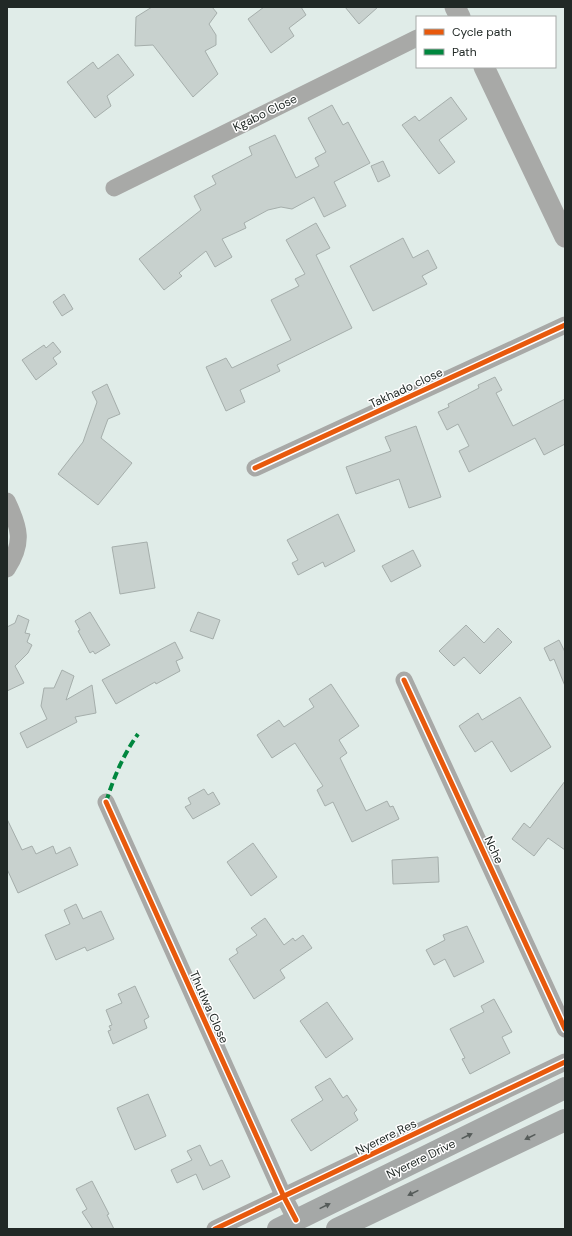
<svg xmlns="http://www.w3.org/2000/svg" width="572" height="1236" viewBox="0 0 572 1236" font-family="'DM Sans',sans-serif">
  <rect width="100%" height="100%" fill="#e0ece8"/>
  <g fill="#c8d1ce" stroke="#a5aeab">
    <polygon points="152,7 212,7 217,13 209,24 216,35 216,45 205,51 218,74 193,97 153,45 135,46 136,17"/>
    <polygon points="264,7 301,7 306,15 289,28 294,36 271,53 248,19"/>
    <polygon points="345,7 378,7 359,24"/>
    <polygon points="118,54 134,75 107,96 111,106 95,118 67,82 93,62 98,69"/>
    <polygon points="451,97 467,119 439,140 455,162 439,174 402,125 415,116 419,121"/>
    <polygon points="332,105 343,125 348,122 370,163 334,182 346,206 324,217 314,197 292,209 281,207 268,210 244,223 246,228 222,239 232,257 215,267 206,251 179,273 182,276 164,290 139,259 201,210 194,196 216,184 212,176 252,155 249,147 275,135 296,178 319,166 315,158 326,152 308,118"/>
    <polygon points="383,161 390,176 378,182 371,166"/>
    <polygon points="316,223 330,248 316,255 352,328 277,365 280,371 240,390 245,402 226,411 206,367 226,358 232,368 291,340 271,300 299,286 295,279 305,274 286,240"/>
    <polygon points="403,238 413,258 428,250 437,268 422,276 427,284 373,311 350,266"/>
    <polygon points="64,294 73,309 62,316 53,302"/>
    <polygon points="53,342 61,352 53,358 57,364 36,380 22,360 44,345 46,348"/>
    <polygon points="495,377 502,390 496,393 513,426 565,399 565,444 544,455 535,438 469,472 459,451 469,446 458,424 447,430 438,412 449,407 448,404 479,388 478,385"/>
    <polygon points="107,384 120,414 108,419 101,438 132,463 98,505 58,474 83,442 97,402 92,392"/>
    <polygon points="416,426 441,497 409,508 399,479 356,494 346,467 391,451 385,437"/>
    <polygon points="338,514 355,551 325,567 323,562 298,575 292,563 298,560 287,540"/>
    <polygon points="147,542 155,588 120,594 112,547"/>
    <polygon points="413,550 421,566 391,582 382,566"/>
    <polygon points="90,612 110,645 95,654 93,651 90,653 78,631 80,630 75,621"/>
    <polygon points="198,612 220,620 213,639 190,631"/>
    <polygon points="18,615 29,620 25,633 30,634 27,642 32,645 28,653 15,666 24,683 7,691 7,627 15,623"/>
    <polygon points="466,625 484,643 498,628 512,642 480,674 464,657 454,666 439,651"/>
    <polygon points="559,640 565,652 565,686 554,659 550,661 544,648"/>
    <polygon points="175,642 183,658 176,661 180,671 156,684 155,682 116,704 102,680"/>
    <polygon points="62,670 74,676 66,700 92,685 96,713 75,717 77,722 27,748 20,733 47,719 41,706 44,688 54,688"/>
    <polygon points="331,684 359,726 339,740 347,753 340,758 366,811 387,801 390,807 393,806 399,819 352,842 333,802 325,806 317,790 323,786 295,743 272,758 257,735 279,720 284,727 314,707 309,699"/>
    <polygon points="520,697 551,747 511,772 492,741 475,752 459,726 478,713 482,720"/>
    <polygon points="565,781 565,850 548,838 534,856 512,839 524,823 530,828"/>
    <polygon points="204,789 208,795 213,792 220,804 193,819 185,807 191,804 188,798"/>
    <polygon points="7,819 22,850 32,846 36,854 53,846 56,854 70,847 78,865 18,893 7,869"/>
    <polygon points="253,843 277,877 251,896 227,862"/>
    <polygon points="438,857 439,882 393,884 392,860"/>
    <polygon points="76,904 83,919 101,911 114,939 87,951 85,947 56,960 45,935 70,924 64,910"/>
    <polygon points="265,918 284,945 293,938 295,941 303,935 312,948 280,970 285,978 254,999 229,959 238,953 236,949 257,935 251,928"/>
    <polygon points="467,926 484,962 454,977 445,959 434,965 426,950 445,940 443,935"/>
    <polygon points="135,986 149,1017 144,1020 147,1028 113,1044 108,1031 111,1030 109,1026 112,1025 106,1010 122,1003 118,994"/>
    <polygon points="494,999 512,1032 502,1037 510,1053 470,1074 462,1059 465,1058 450,1029 484,1012 481,1006"/>
    <polygon points="327,1002 353,1039 326,1058 300,1021"/>
    <polygon points="330,1078 343,1098 347,1095 357,1110 354,1113 358,1120 311,1151 291,1120 323,1100 315,1087"/>
    <polygon points="148,1094 166,1136 135,1150 117,1108"/>
    <polygon points="200,1145 210,1166 222,1160 230,1177 203,1190 196,1174 177,1183 171,1170 192,1160 187,1151"/>
    <polygon points="92,1181 109,1214 107,1215 114,1229 93,1229 82,1212 87,1209 76,1189"/>
  </g>
  <g fill="none" stroke-linecap="round" stroke-linejoin="round">
    <g stroke="#a8a9a7" stroke-width="17">
      <polyline points="114,188 417,38"/>
      <polyline points="255,468 565,325"/>
      <path d="M7,501c13,27 17,42 0,68"/>
      <polyline points="404,680 565,1029"/>
      <polyline points="106,802 284,1197 296,1220"/>
      <polyline points="215,1229 565,1062"/>
    </g>
    <g stroke="#a8a9a7" stroke-width="21">
      <polyline points="455,7 460,17"/>
      <polyline points="484,67 565,237"/>
    </g>
    <g stroke="#a5a8a7" stroke-width="22">
      <polyline points="278,1229 565,1088"/>
      <polyline points="337,1229 565,1120"/>
    </g>
    <path stroke="#00873e" stroke-width="4" stroke-dasharray="8 4" stroke-linecap="butt" d="M106,802c8,-25 17,-47 32,-68"/>
    <defs>
      <g id="cycleway">
        <polyline points="255,468 565,325"/>
        <polyline points="404,680 565,1029"/>
        <polyline points="106,802 284,1197 296,1220"/>
        <polyline points="215,1229 565,1062"/>
      </g>
    </defs>
    <use href="#cycleway" stroke="#fff" stroke-width="8"/>
    <use href="#cycleway" stroke="#e8590c" stroke-width="5"/>
  </g>
  <defs><path id="oneway-solid" d="M-6-.8H1V-3.2L6.5 0L1 3.2V.8H-6Z"/></defs>
  <g fill="#565c5a">
    <use href="#oneway-solid" transform="translate(467 1136) rotate(-26)"/>
    <use href="#oneway-solid" transform="translate(530 1137) rotate(154)"/>
    <use href="#oneway-solid" transform="translate(413 1193) rotate(154)"/>
    <use href="#oneway-solid" transform="translate(325 1206) rotate(-26)"/>
  </g>
  <g text-anchor="middle" stroke-width="3" stroke-linejoin="round" paint-order="stroke">
    <g font-size="12" fill="#212926" stroke="#fff">
      <text transform="translate(265 113) rotate(-26)" y="4">Kgabo Close</text>
      <text transform="translate(406 388) rotate(-25)" y="4">Takhado close</text>
      <text transform="translate(494 850) rotate(65)" y="4">Nche</text>
      <text transform="translate(209 1007) rotate(66)" y="4">Thutlwa Close</text>
      <text transform="translate(386 1137) rotate(-26)" y="4">Nyerere Res</text>
      <text transform="translate(421 1159) rotate(-26)" y="4">Nyerere Drive</text>
    </g>
  </g>
  <rect width="572" height="1236" fill="none" stroke="#212926" stroke-width="16"/>
  <rect x="416" y="16" width="140" height="52" fill="#ffffff" stroke="#a6a9a8"/>
  <rect x="424" y="29" width="20" height="6" fill="#e8590c" stroke="#a6a9a8"/>
  <text x="452" y="36" font-size="12" fill="#212926">Cycle path</text>
  <rect x="424" y="49" width="20" height="6" fill="#00873e" stroke="#a6a9a8"/>
  <text x="452" y="56" font-size="12" fill="#212926">Path</text>
</svg>
